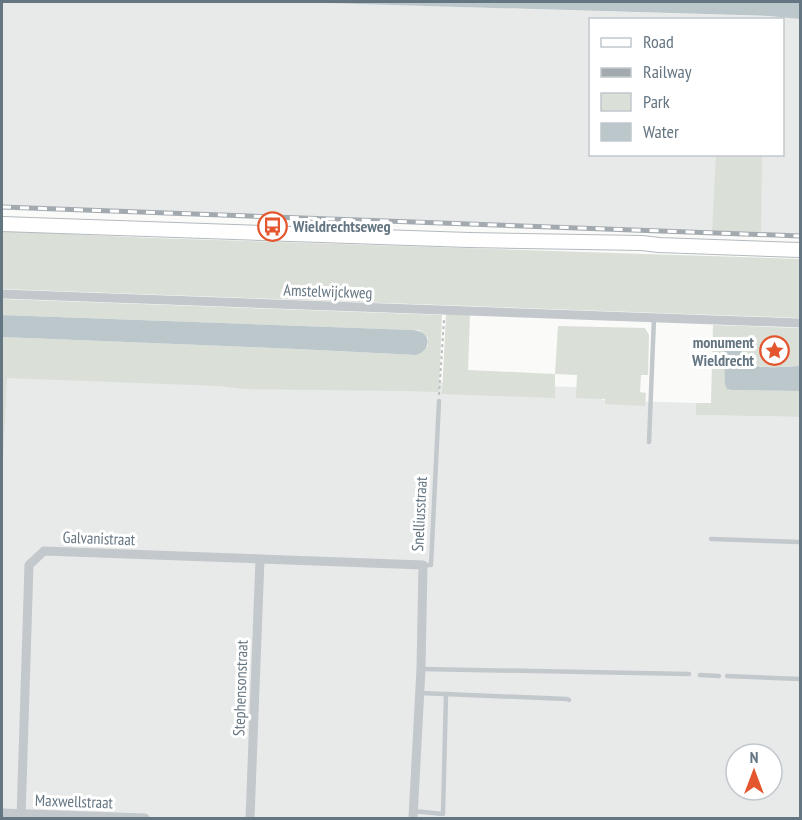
<svg xmlns="http://www.w3.org/2000/svg" width="802" height="820" viewBox="0 0 802 820" font-family="'PT Sans Narrow',sans-serif">
  <rect width="100%" height="100%" fill="#fafaf8"/>
  <g fill="#e8e9e9" fill-rule="evenodd">
    <path d="M2,2h322l1,1 475,14v220l-798,-30zM590,20h192v134h-192z"/>
    <path d="M2,367l601,21 -1,12 94,3 1,12 103,2v401h-798zM736,754h36v36h-36z"/>
  </g>
  <g fill="#dadfd7">
    <polygon points="726,155 762,155 761,236 712,233 716,155"/>
    <polygon points="2,231 153,238 800,259 800,318 2,289"/>
    <polygon points="2,299 442,315 439,392 408,391 243,389 219,386 7,378 3,458 2,458 2,337 297,349 416,355 428,346 428,338 419,330 413,330 2,315"/>
    <polygon points="446,314 470,315 468,370 555,374 558,326 645,328 649,335 648,375 641,375 640,392 646,393 645,406 605,404 605,399 576,398 577,375 555,374 555,398 442,394"/>
    <path d="M713,325l87,3v38c-11,0 -40,4 -49,-3 -4,-3 -6,-8 -9,-12l-10,39 68,1v26l-104,-2v-12h15z"/>
  </g>
  <g fill="#bbc7cb">
    <polygon points="324,2 800,2 800,19 769,16 325,3"/>
    <path d="M2,315l411,15c18,1 20,19 3,25l-119,-6 -295,-12z"/>
    <path d="M724,340c23,1 14,16 28,24 10,6 36,2 48,2v25l-68,-1 -5,-1 -2,-5z"/>
  </g>
  <g fill="none" stroke-linecap="round" stroke-linejoin="round">
    <defs>
      <polyline id="secondary" points="2,224 469,240 642,243 659,245 800,250"/>
    </defs>
    <use href="#secondary" stroke="#b3babf" stroke-width="16"/>
    <polyline stroke="#bbbfc2" stroke-width="2" stroke-dasharray="3 3" stroke-linecap="butt" points="439,395 444,320"/>
    <g stroke="#c3c8cc" stroke-width="4.5">
      <polyline points="649,442 654,318"/>
      <polyline points="711,539 800,542"/>
      <polyline points="423,565 431,565 439,401"/>
      <polyline points="422,669 689,674"/>
      <polyline points="700,675 719,676"/>
      <polyline points="727,676 800,679"/>
      <polyline points="420,693 567,699 569,700"/>
      <polyline points="413,811 443,814 446,694"/>
    </g>
    <g stroke="#c3c8cc" stroke-width="9">
      <polyline points="2,294 800,323"/>
      <polyline points="2,813 145,818"/>
      <polyline points="21,818 29,565 44,551 423,565 421,669 413,818"/>
      <polyline points="250,818 260,559"/>
    </g>
    <use href="#secondary" stroke="#fff" stroke-width="14"/>
    <defs>
      <polyline id="rail" points="2,207 800,236"/>
    </defs>
    <use href="#rail" stroke="#a2aab0" stroke-width="5"/>
    <use href="#rail" stroke="#fff" stroke-width="3" stroke-dasharray="9" stroke-linecap="butt"/>
  </g>
  <defs>
    <symbol id="bus-ring" viewBox="-11 -11 22 22"><circle r="9.5" fill="#fff" stroke="#e4572e" stroke-width="1.5"/><path d="M-5-6H5V4H4V6H2V4H-2V6H-4V4H-5ZM-3.5-4V0h7V-4ZM-3.5 1.2v1.5H-2V1.2ZM2 1.2v1.5H3.5V1.2Z" fill="#e4572e"/></symbol>
    <symbol id="sight-ring" viewBox="-11 -11 22 22"><circle r="9.5" fill="#fff" stroke="#e4572e" stroke-width="1.5"/><path d="M0-6L1.8-2.2L6-1.7L2.9 1.2L3.7 5.4L0 3.3L-3.7 5.4L-2.9 1.2L-6-1.7L-1.8-2.2Z" fill="#e4572e"/></symbol>
  </defs>
  <g fill-rule="evenodd">
    <use href="#bus-ring" x="256" y="210" width="33" height="33"/>
    <use href="#sight-ring" x="758" y="334" width="33" height="33"/>
  </g>
  <g text-anchor="middle" stroke-width="6" stroke-linejoin="round" paint-order="stroke">
    <g font-size="16" font-weight="bold" fill="#657683" stroke="#fff" text-anchor="start">
      <text x="293" y="232">Wieldrechtseweg</text>
      <text x="754" y="348" text-anchor="end">monument<tspan x="754" dy="18">Wieldrecht</tspan></text>
    </g>
    <g font-size="16" fill="#657683" stroke="#fff">
      <text transform="translate(328 291) rotate(2)" y="6">Amstelwijckweg</text>
      <text transform="translate(419 514) rotate(-87)" y="6">Snelliusstraat</text>
      <text transform="translate(99 538) rotate(2)" y="6">Galvanistraat</text>
      <text transform="translate(240 688) rotate(-88)" y="6">Stephensonstraat</text>
      <text transform="translate(74 801) rotate(2)" y="6">Maxwellstraat</text>
    </g>
  </g>
  <rect width="802" height="820" fill="none" stroke="#657683" stroke-width="6"/>
  <rect x="589" y="18" width="195" height="138" fill="#ffffff" stroke="#c1c8cd" stroke-width="1.5"/>
  <rect x="601" y="38" width="30" height="9" fill="#ffffff" stroke="#c1c8cd" stroke-width="1.5"/>
  <text x="643" y="48" font-size="18" fill="#657683">Road</text>
  <rect x="601" y="68" width="30" height="9" fill="#a2aab0" stroke="#c1c8cd" stroke-width="1.5"/>
  <text x="643" y="78" font-size="18" fill="#657683">Railway</text>
  <rect x="601" y="93" width="30" height="18" fill="#dadfd7" stroke="#c1c8cd" stroke-width="1.5"/>
  <text x="643" y="108" font-size="18" fill="#657683">Park</text>
  <rect x="601" y="123" width="30" height="18" fill="#bbc7cb" stroke="#c1c8cd" stroke-width="1.5"/>
  <text x="643" y="138" font-size="18" fill="#657683">Water</text>
  <g transform="translate(754 772)"><circle r="28" fill="#ffffff" stroke="#c1c8cd" stroke-width="1.5"/>
  <path d="M0-4.5L10 22L0 15L-10 22Z" fill="#e4572e"/>
  <text y="-9" font-size="16" font-weight="bold" text-anchor="middle" fill="#657683">N</text>
  </g>
</svg>
